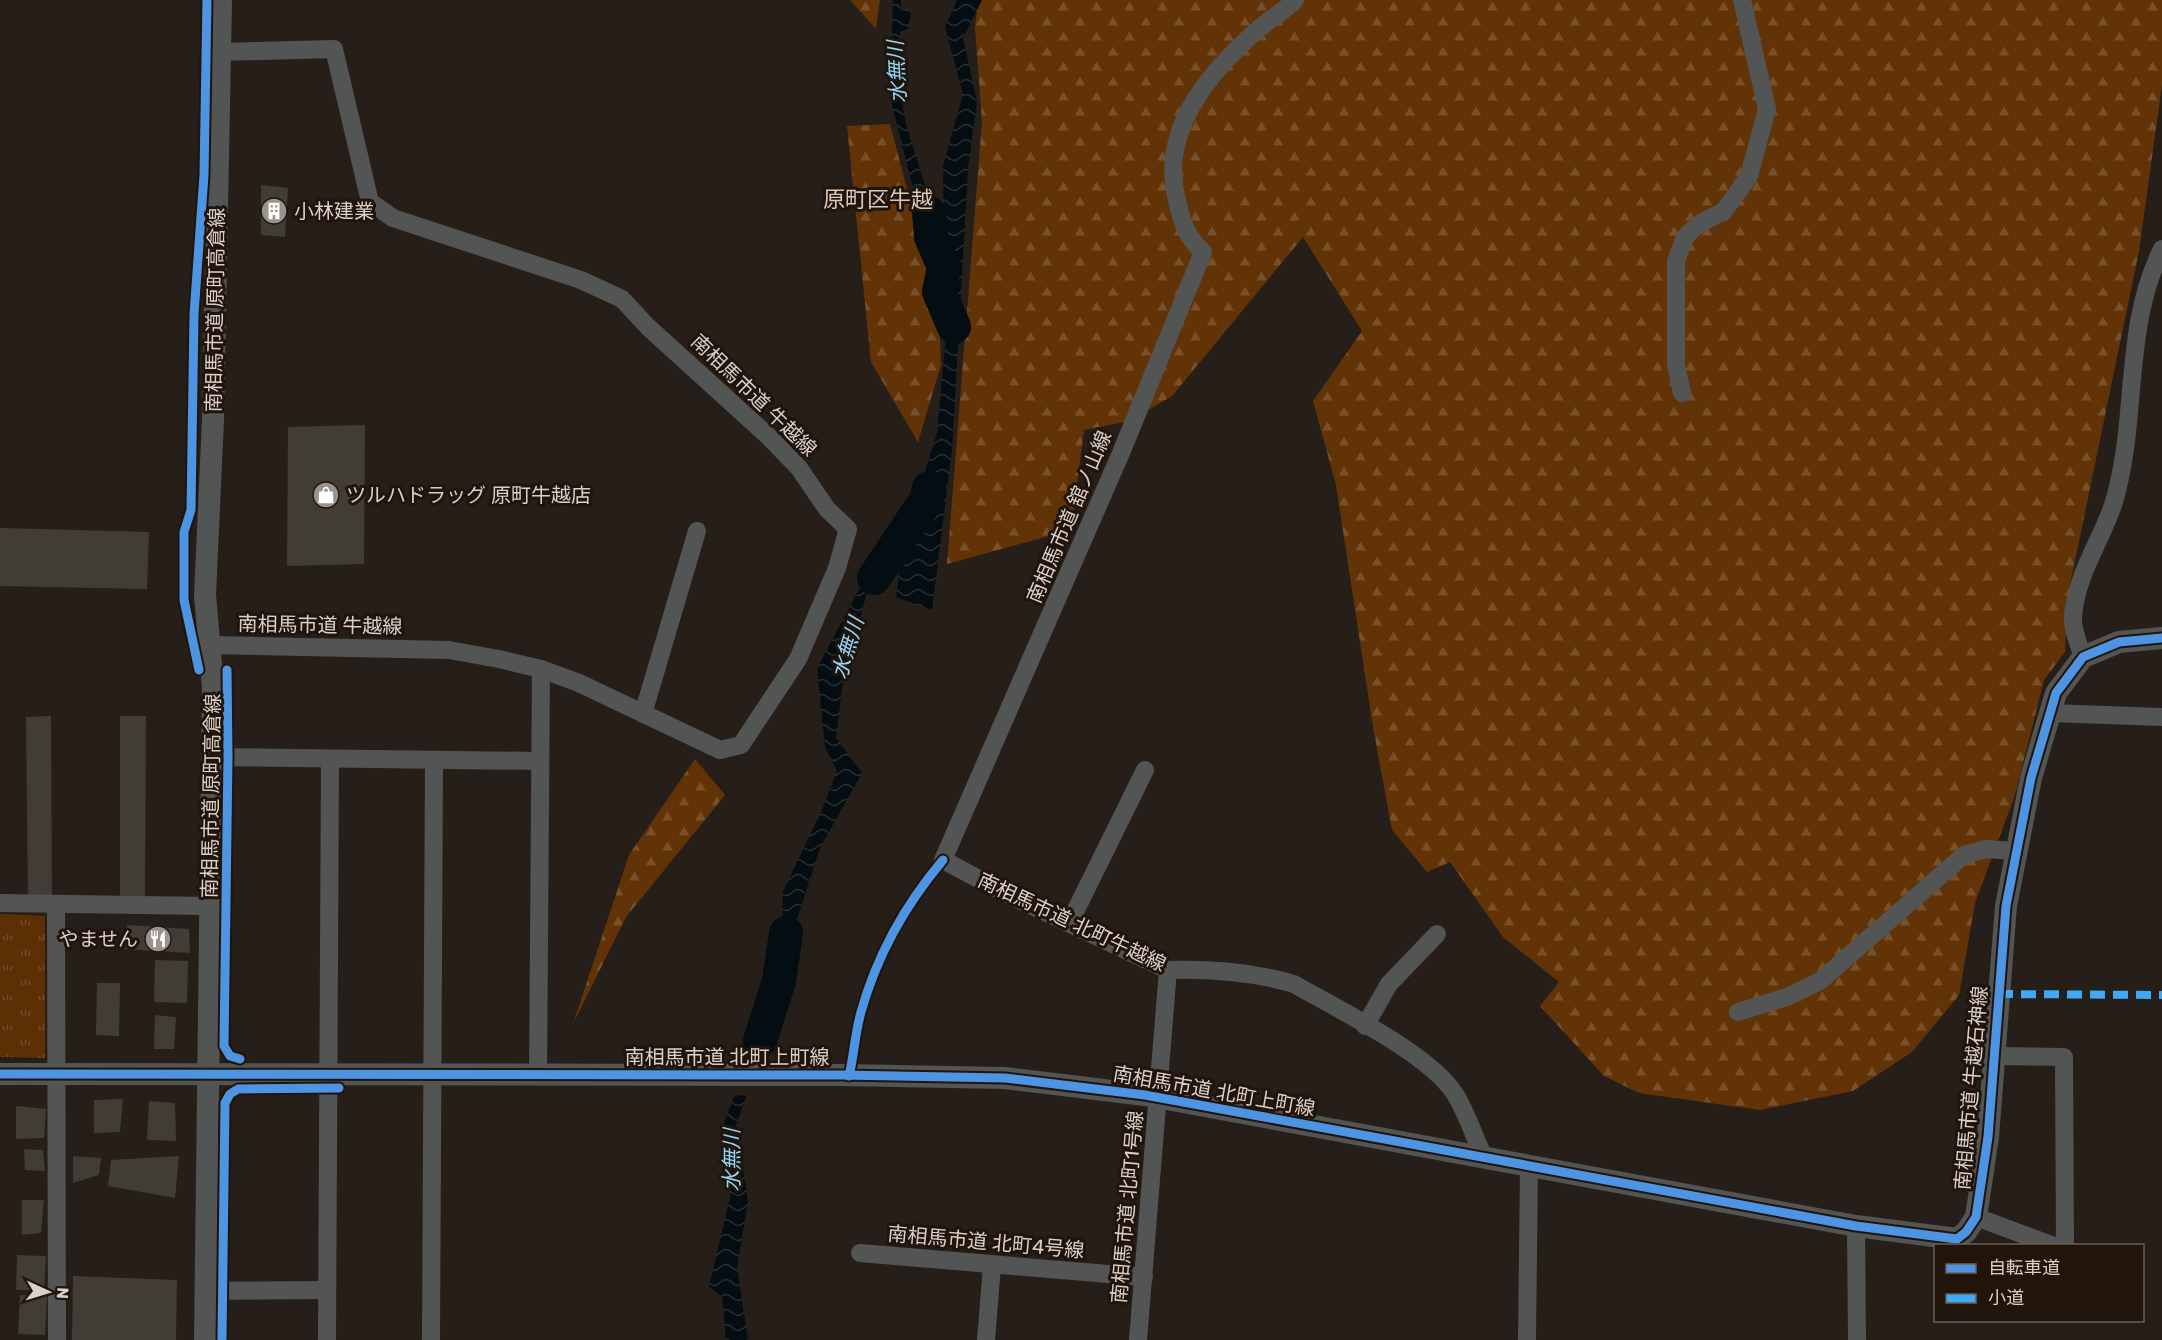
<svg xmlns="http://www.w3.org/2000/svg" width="2162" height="1340" viewBox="0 0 2162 1340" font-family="Rubik,'Noto Sans JP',sans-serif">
  <defs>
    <pattern id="forest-firs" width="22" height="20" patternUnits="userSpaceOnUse" patternTransform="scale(1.5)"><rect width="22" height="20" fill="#623307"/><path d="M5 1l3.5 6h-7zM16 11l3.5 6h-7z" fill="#78502a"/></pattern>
    <pattern id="park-tufts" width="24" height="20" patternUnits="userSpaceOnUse" patternTransform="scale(1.5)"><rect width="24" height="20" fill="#5c2f04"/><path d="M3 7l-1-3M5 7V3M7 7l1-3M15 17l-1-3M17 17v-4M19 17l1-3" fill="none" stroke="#734c27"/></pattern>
    <pattern id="water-waves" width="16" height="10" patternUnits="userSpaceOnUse" patternTransform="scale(1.5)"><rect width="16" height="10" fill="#040d12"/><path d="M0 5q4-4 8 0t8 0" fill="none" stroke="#282f33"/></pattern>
  </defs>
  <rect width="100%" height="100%" fill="#261f19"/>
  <g fill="url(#forest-firs)">
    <polygon points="850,0 880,0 876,29"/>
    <polygon points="978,0 2162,0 2162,85 2139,251 2071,580 2067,603 2065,652 2044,680 2015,795 1975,903 1959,995 1912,1052 1853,1091 1760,1110 1639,1093 1604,1076 1540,1006 1559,982 1503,937 1450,862 1427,872 1392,830 1373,727 1336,485 1313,401 1362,331 1303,237 1172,396 1130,421 1084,430 1071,530 947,564 982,122 975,28"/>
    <polygon points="890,124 939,311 941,365 918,442 871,362 847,126"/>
    <polygon points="695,759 725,795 626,917 573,1024 629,855"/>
  </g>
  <polygon fill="url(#park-tufts)" points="0,914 45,916 45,1058 0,1057"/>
  <polygon fill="url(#water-waves)" points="893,0 901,0 901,7 911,13 908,29 900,32 897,77 906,124 940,234 940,258 937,264 945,301 943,166 963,94 945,27 957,0 982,0 963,38 977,101 968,169 952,449 932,610 896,597 902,545 869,585 843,681 836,738 862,773 820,848 793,932 780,1002 736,1125 748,1202 737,1267 748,1340 726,1340 722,1296 709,1287 731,1193 722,1129 772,994 780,1001 783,891 822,810 837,771 825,747 817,668 878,554 905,536 937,433 946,335 946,319 890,97"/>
  <polygon fill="#261f19" points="745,1060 762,1060 749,1096 731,1095"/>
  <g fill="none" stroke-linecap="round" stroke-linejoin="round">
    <g stroke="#040d12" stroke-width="34">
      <polyline points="929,213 931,237 944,267 939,292 954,327"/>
      <polyline points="874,578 926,500 929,488"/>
      <polyline points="760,1041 779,981 786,933"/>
    </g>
  </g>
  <g fill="#423c37">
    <polygon points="261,185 288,188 285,237 261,235"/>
    <polygon points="365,425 364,564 287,566 288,427"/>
    <polygon points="0,528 149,532 147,589 0,586"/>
    <polygon points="51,716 52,899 28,899 26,717"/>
    <polygon points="120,716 146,716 145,896 120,896"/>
    <polygon points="127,925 189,929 190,953 125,949"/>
    <polygon points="155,960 188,961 187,1003 154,1002"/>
    <polygon points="97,983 120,983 119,1036 96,1035"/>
    <polygon points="155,1015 176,1017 174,1049 154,1049"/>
    <polygon points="123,1099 120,1132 94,1133 94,1100"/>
    <polygon points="149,1101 175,1103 176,1141 147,1140"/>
    <polygon points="16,1106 46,1109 44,1138 16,1139"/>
    <polygon points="24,1149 43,1150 45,1171 25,1170"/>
    <polygon points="73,1156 101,1158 99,1175 73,1183"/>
    <polygon points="179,1156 175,1198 108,1186 111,1160"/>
    <polygon points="22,1200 44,1200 41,1233 22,1235"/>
    <polygon points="17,1255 46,1256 44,1290 16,1290"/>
    <polygon points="73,1276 177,1280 176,1340 72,1340"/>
    <polygon points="20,1295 47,1296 45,1335 18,1334"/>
  </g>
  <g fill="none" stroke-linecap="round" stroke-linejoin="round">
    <g stroke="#535454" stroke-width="18">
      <path d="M1295,0c-9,10 -22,17 -32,25 -49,42 -103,101 -87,171 5,23 9,40 27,56l-82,201 -178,407 62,33 163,77c41,-1 86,2 126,14 43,25 136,70 161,110 12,19 19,43 29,63"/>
      <polyline points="1682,393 1676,365 1676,261 1685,237 1699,224 1724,211 1749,176 1767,109 1742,0"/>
      <polyline points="210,645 449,650 499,659 541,669 579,683 720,750 741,745 798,659 837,568 848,529 827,509 799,468 767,435 648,327 622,299 581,280 393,218 370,202 334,49 221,52"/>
      <path d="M2083,657c-4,-12 -11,-28 -10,-40 3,-42 27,-74 40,-112 26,-84 9,-175 49,-256"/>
      <polyline points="2050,713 2162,717"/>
      <polyline points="643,714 697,531"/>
      <polyline points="211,757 539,761"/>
      <polyline points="0,903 210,906"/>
      <polyline points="56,905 57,1340"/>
      <polyline points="1070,922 1145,770"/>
      <polyline points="1738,1012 1787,997 1820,981 1964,855 1986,849 2016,851"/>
      <polyline points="1365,1026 1389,984 1437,934"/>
      <polyline points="1994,1056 2064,1057 2065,1246"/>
      <polyline points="538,1076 541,669"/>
      <polyline points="1976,1217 2054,1246"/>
      <polyline points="1856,1226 1857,1340"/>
      <polyline points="860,1253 1144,1277"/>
      <polyline points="205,1291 327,1290"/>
      <polyline points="327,1340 330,759"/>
      <polyline points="431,1340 434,762"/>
      <polyline points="986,1340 992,1266"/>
      <polyline points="1138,1340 1168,970"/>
      <polyline points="1527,1340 1529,1165"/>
    </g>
    <g stroke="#535454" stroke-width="22">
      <polyline points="0,1074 842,1075 1005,1078 1145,1095 1856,1226 1957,1239 1966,1232 1976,1217 1988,1137 2006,906 2031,778 2056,693 2083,657 2119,642 2162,638"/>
      <polyline points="205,1340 213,687 205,595 213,419 221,0"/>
    </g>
    <polyline stroke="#3fa9f5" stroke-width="8" stroke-dasharray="15 8" stroke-linecap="butt" points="1998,994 2162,995"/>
    <defs>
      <g id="cycleway">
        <polyline points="199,670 184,600 184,532 191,510 194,314 204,175 207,0"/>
        <polyline points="227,670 228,757 224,1046 230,1056 240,1059"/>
        <polyline points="0,1074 842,1075 1005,1078 1145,1095 1856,1226 1957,1239 1966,1232 1976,1217 1988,1137 2006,906 2031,778 2056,693 2083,657 2119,642 2162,638"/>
        <path d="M849,1076c5,-21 6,-43 12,-64 16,-57 44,-107 82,-152"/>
        <polyline points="222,1340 225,1103 230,1094 238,1089 339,1088"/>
      </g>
    </defs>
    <use href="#cycleway" stroke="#21140b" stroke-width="13"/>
    <use href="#cycleway" stroke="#4d94e3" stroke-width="9"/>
  </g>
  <defs>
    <symbol id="building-disc" viewBox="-11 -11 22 22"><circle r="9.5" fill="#9a928c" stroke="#21140b"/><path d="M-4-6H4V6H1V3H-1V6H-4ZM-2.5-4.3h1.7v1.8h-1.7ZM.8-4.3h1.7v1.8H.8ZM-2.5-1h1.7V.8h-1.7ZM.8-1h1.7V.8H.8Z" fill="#fff"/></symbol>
    <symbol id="shop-disc" viewBox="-11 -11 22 22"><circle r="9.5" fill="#9a928c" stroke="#21140b"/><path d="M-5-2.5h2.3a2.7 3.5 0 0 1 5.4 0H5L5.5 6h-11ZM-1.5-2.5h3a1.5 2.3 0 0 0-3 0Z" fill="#fff"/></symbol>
    <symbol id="restaurant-disc" viewBox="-11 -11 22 22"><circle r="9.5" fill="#9a928c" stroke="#21140b"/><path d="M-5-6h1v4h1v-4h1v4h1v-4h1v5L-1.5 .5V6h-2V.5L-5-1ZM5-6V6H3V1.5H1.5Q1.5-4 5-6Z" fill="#fff"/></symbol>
  </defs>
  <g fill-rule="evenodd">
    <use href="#building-disc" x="259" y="196" width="30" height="30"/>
    <use href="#shop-disc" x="311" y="480" width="30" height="30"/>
    <use href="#restaurant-disc" x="143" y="924" width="30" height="30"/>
  </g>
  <g text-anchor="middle" stroke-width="6" stroke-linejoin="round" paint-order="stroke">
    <g font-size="20" fill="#d9d0ca" stroke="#21140b" text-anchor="start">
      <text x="294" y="218">小林建業</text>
      <text x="346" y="502">ツルハドラッグ 原町牛越店</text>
      <text x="138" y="946" text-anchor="end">やません</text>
    </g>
    <g font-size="20" fill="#d9d0ca" stroke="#21140b">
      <text transform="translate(215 310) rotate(-89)" y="7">南相馬市道 原町高倉線</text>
      <text transform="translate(754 395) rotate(44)" y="7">南相馬市道 牛越線</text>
      <text transform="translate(1069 517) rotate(-67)" y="7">南相馬市道 舘ノ山線</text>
      <text transform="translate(320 625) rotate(1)" y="7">南相馬市道 牛越線</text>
      <text transform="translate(211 796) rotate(-89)" y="7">南相馬市道 原町高倉線</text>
      <text transform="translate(1072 922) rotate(25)" y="7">南相馬市道 北町牛越線</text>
      <text x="727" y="1064">南相馬市道 北町上町線</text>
      <text transform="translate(1971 1088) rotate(-85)" y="7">南相馬市道 牛越石神線</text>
      <text transform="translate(1214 1091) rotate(10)" y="7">南相馬市道 北町上町線</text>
      <text transform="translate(1127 1207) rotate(-85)" y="7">南相馬市道 北町1号線</text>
      <text transform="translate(986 1242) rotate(5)" y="7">南相馬市道 北町4号線</text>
    </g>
    <g font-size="21" font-style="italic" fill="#8dd6fa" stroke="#21140b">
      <text transform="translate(897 72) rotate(-93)" y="7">水無川</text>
      <text transform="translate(848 648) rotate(-73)" y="7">水無川</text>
      <text transform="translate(732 1160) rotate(-90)" y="7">水無川</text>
    </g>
    <g font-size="22" fill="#dac8bc" stroke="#21140b">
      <text x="878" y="207">原町区牛越</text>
    </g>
  </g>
  <rect x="1934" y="1244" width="210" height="78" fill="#21140b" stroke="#6b5f57" stroke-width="1.5"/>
  <rect x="1946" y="1264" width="30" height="9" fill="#4d94e3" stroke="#6b5f57" stroke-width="1.5"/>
  <text x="1988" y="1274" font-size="18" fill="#d9d0ca">自転車道</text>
  <rect x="1946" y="1294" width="30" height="9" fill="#3fa9f5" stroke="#6b5f57" stroke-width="1.5"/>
  <text x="1988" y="1304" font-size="18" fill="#d9d0ca">小道</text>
  <g transform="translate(48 1292) rotate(94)" stroke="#21140b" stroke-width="4.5" paint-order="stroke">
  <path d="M0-4.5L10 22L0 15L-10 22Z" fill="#d9d0ca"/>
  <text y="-9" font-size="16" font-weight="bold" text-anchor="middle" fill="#d9d0ca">N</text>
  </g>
</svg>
